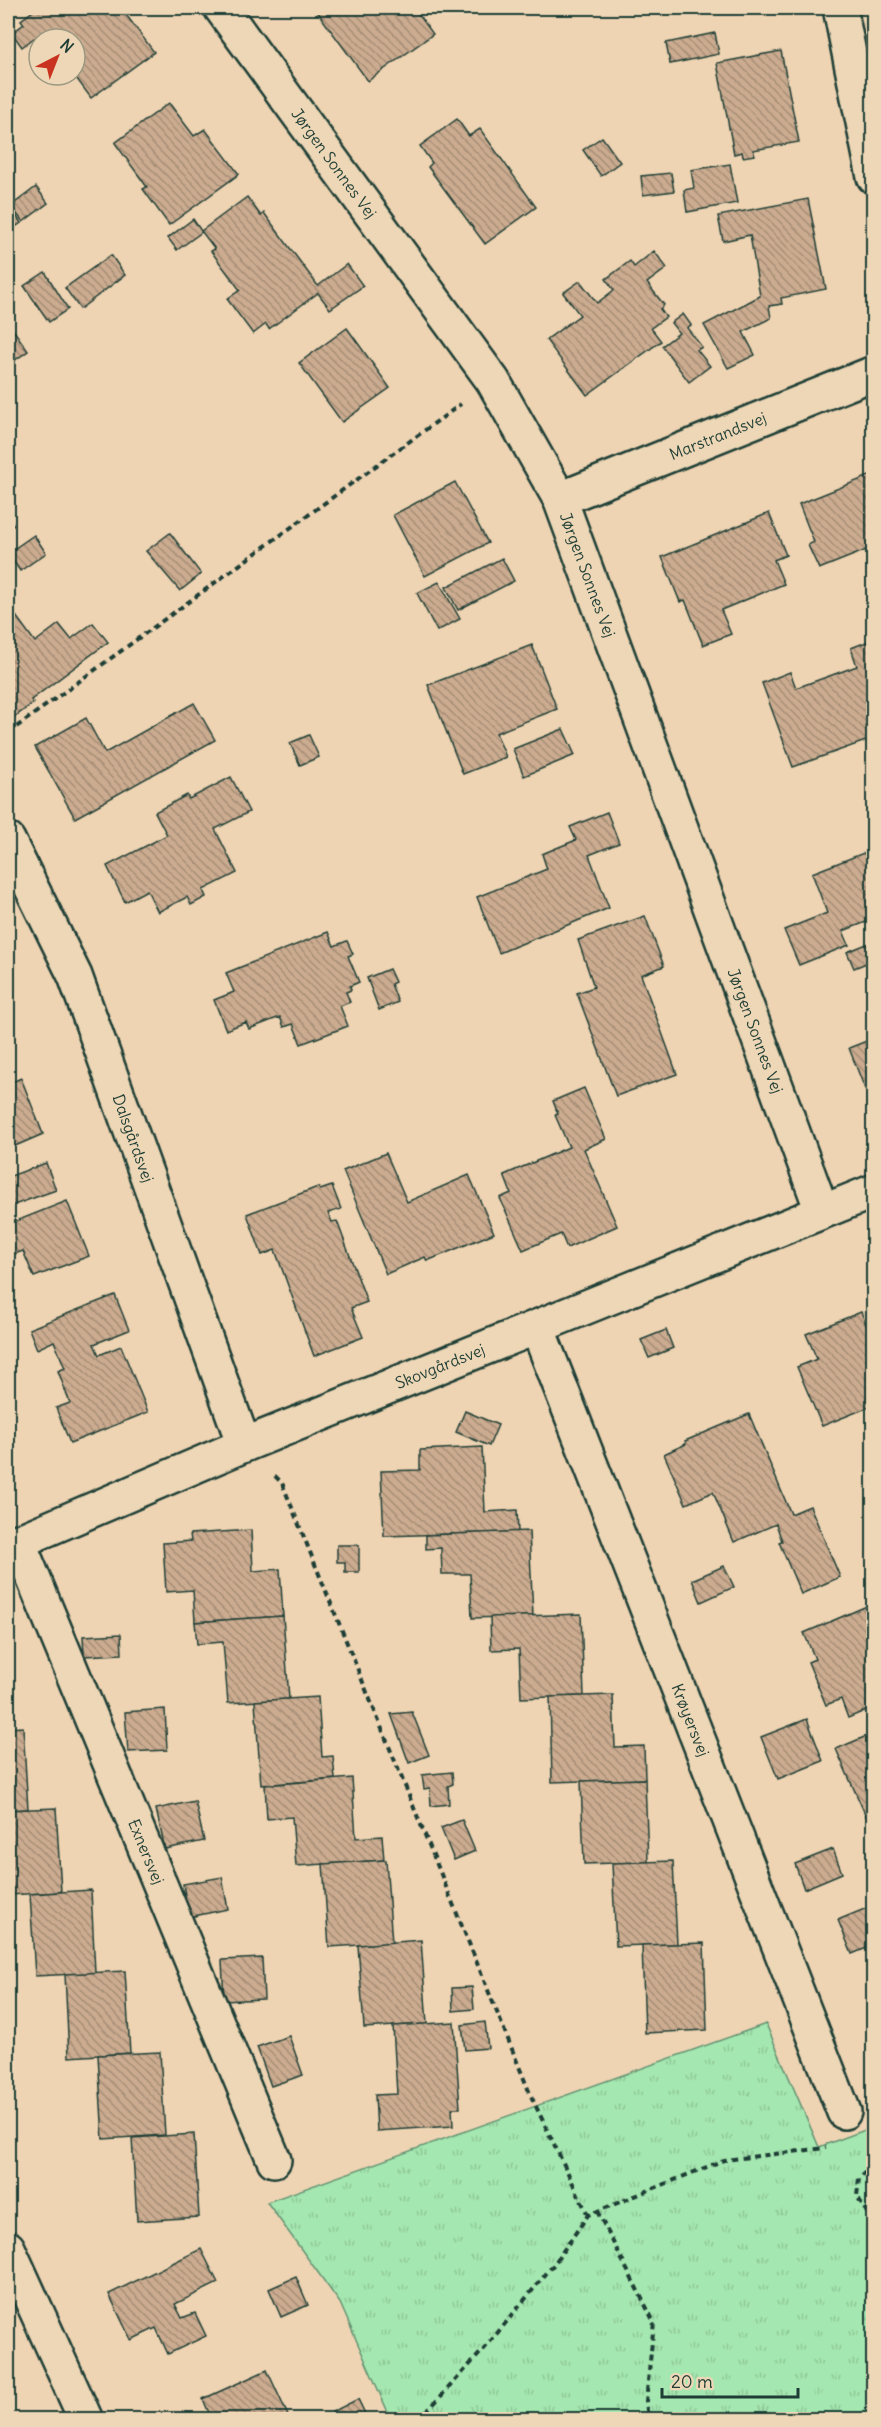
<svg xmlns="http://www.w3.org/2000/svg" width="881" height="2427" viewBox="0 0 881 2427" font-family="Delius,sans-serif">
  <defs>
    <pattern id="grass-tufts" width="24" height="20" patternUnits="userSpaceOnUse" patternTransform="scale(1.5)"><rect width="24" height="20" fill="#a5e7b0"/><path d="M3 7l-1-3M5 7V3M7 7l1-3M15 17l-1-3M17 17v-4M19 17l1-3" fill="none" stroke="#8ec798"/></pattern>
    <pattern id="building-back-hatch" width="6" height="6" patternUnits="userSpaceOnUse" patternTransform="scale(1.5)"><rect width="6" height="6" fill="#ccac90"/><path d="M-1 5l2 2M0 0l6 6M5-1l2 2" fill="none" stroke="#a58d76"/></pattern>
  </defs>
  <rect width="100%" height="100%" fill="#efd4b3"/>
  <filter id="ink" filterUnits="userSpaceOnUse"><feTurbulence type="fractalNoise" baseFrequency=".0167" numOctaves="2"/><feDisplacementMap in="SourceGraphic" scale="12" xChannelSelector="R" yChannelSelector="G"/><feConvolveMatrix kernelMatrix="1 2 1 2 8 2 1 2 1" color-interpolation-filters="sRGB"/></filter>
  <g filter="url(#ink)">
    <polygon fill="url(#grass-tufts)" stroke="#629272" stroke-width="1.5" points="766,2024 819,2147 873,2127 873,2419 391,2419 340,2303 267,2202"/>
    <g fill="url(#building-back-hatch)" stroke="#1f3d34" stroke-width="1.5">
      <polygon points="37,8 60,8 62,11 68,8 121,8 154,52 91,98 74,75 75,39 39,39 39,46 34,38 22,47 12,33 24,24 21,20"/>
      <polygon points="326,8 414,8 433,34 368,81 318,13"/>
      <polygon points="683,8 702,8 684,11"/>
      <polygon points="715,33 719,54 670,64 666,43"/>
      <polygon points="781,51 799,142 753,150 755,155 743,157 742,152 734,154 717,63"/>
      <polygon points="169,103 194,136 205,129 239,174 169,225 143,189 147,187 115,143"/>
      <polygon points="457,119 469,136 480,129 536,207 485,244 428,167 432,163 420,146"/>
      <polygon points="602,137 620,162 601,176 583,150"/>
      <polygon points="730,164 737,203 687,212 684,190 694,188 691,170"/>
      <polygon points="671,173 674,191 643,195 641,176"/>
      <polygon points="36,187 48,203 23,222 11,206"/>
      <polygon points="247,197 261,216 264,213 318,286 347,264 363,286 330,309 318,293 269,329 266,324 253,334 227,299 240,290 211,251 215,249 202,232 177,250 168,238 193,219 201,231"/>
      <polygon points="808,199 826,289 781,298 782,304 769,306 771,318 743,332 755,355 728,368 704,325 760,296 750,235 723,241 718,216"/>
      <polygon points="9,205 21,223 8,232 8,206"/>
      <polygon points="654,251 667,268 647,283 664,305 660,309 666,317 651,328 661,341 587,395 546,340 580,315 563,293 580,281 597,303 614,290 606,279 630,261 634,267"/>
      <polygon points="111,255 125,275 80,309 65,288"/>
      <polygon points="45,272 68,309 49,322 24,286"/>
      <polygon points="683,314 691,325 687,328 702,347 697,350 710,366 689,382 662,346 679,333 671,323"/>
      <polygon points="10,325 28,351 8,365 8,327"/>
      <polygon points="347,328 390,388 342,422 299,363"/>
      <polygon points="874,474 874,547 819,569 808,545 814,542 799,504"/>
      <polygon points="455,482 488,543 425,576 393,515"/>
      <polygon points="769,513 786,555 774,560 784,584 721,610 731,634 703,645 685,600 680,602 662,557"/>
      <polygon points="8,516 14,525 8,530"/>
      <polygon points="170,533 201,574 180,591 146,551"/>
      <polygon points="34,535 46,553 20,571 8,553"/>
      <polygon points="502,558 514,581 458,610 446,587"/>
      <polygon points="439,582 460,619 437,631 417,593"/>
      <polygon points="8,605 35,642 59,624 71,639 93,623 108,642 31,700 33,703 8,722"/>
      <polygon points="874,639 874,738 793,767 762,683 790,672 796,688 857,666 851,648"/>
      <polygon points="532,645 557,709 496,733 506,757 463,774 428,685"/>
      <polygon points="194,703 215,740 75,818 35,747 86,718 105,753"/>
      <polygon points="563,729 575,755 524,776 513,749"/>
      <polygon points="309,735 319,757 300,765 290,743"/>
      <polygon points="231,777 249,812 215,829 237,873 203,890 206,897 191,905 187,897 158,912 147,890 125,902 107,866 167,835 155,812 187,795 189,799"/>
      <polygon points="607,812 619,843 589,855 609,908 499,953 477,897 547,869 542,854 576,840 570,827"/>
      <polygon points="874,849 874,919 843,931 849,945 799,965 784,930 827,913 812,873"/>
      <polygon points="645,916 664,966 641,975 677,1074 616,1096 577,993 594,987 578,940"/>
      <polygon points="328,932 334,946 347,941 353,954 348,956 359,982 350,986 351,990 346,992 350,1002 340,1006 348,1026 301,1044 293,1024 284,1027 280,1017 249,1029 246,1022 226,1030 214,1000 234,992 226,973"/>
      <polygon points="874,941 874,960 854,968 847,952"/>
      <polygon points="389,969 395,982 391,984 398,1002 379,1010 367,978"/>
      <polygon points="874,1038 874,1085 865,1089 849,1048"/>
      <polygon points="21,1078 43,1134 8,1149 8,1084"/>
      <polygon points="584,1088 606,1139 584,1149 617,1226 567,1248 561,1234 523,1250 500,1198 511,1193 504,1175 569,1147 555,1115 558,1114 553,1101"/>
      <polygon points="386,1153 407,1202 469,1175 494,1233 427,1261 425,1257 386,1274 343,1171"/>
      <polygon points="46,1163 56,1190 11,1206 8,1197 8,1177"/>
      <polygon points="332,1186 341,1209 328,1213 332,1222 337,1221 367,1302 351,1308 363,1337 314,1356 275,1250 262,1255 247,1214 318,1187 320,1190"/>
      <polygon points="67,1201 89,1256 34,1277 23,1251 9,1256 8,1228 13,1226 11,1223"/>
      <polygon points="115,1295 129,1330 94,1344 99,1355 121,1346 148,1412 70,1443 56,1408 70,1403 58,1371 65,1368 54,1341 37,1349 29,1329"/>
      <polygon points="861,1312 866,1324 870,1322 874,1330 874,1405 822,1426 797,1367 817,1359 806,1334"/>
      <polygon points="666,1330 673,1348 649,1358 641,1340"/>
      <polygon points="465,1411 498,1425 489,1446 456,1432"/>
      <polygon points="749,1414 791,1514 810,1506 840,1577 801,1594 779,1542 782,1541 776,1524 734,1542 713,1492 686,1504 664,1454 686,1444 685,1441"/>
      <polygon points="482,1447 485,1512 517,1510 518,1532 384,1536 381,1471 420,1470 420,1450"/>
      <polygon points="251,1530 253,1571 280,1569 283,1616 195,1622 193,1590 166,1592 163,1543 191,1541 190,1534"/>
      <polygon points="529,1531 533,1616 472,1618 470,1574 442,1574 441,1548 426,1549 426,1535"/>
      <polygon points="337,1545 359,1545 359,1572 345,1572 345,1562 337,1562"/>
      <polygon points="724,1566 734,1587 701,1602 692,1580"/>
      <polygon points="874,1603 874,1707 848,1718 841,1699 826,1705 808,1662 815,1659 804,1633"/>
      <polygon points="581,1614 584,1696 521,1698 519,1649 491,1650 490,1617"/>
      <polygon points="283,1616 289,1699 228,1703 223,1642 197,1644 195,1622"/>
      <polygon points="121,1634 122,1654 84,1656 83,1636"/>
      <polygon points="613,1695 615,1747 644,1746 645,1779 552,1782 550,1697"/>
      <polygon points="318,1697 322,1757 333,1756 335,1779 261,1785 255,1701"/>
      <polygon points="165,1709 167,1750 128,1752 125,1712"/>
      <polygon points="412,1712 429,1755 409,1763 391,1714"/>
      <polygon points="807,1719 823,1761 778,1779 761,1737"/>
      <polygon points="23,1727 28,1809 8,1810 8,1728"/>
      <polygon points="874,1733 874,1834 836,1749"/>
      <polygon points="452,1772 453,1784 448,1786 449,1804 431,1806 430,1788 424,1789 422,1775"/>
      <polygon points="352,1778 356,1838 382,1836 384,1860 296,1866 292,1817 267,1819 265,1785"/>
      <polygon points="645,1779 648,1862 584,1864 581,1781"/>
      <polygon points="195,1801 204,1841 165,1849 156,1809"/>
      <polygon points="56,1808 61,1892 8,1895 8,1810"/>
      <polygon points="462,1820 475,1851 454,1860 441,1828"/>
      <polygon points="833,1849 842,1873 804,1889 795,1864"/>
      <polygon points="386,1860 392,1943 329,1947 323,1864"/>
      <polygon points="673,1861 677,1944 616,1946 612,1863"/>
      <polygon points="222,1877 228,1909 189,1917 183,1884"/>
      <polygon points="91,1890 95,1973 35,1976 30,1894"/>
      <polygon points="874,1905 874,1945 852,1954 838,1920"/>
      <polygon points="421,1940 427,2024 364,2028 358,1945"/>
      <polygon points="704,1943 707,2030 645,2033 642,1945"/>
      <polygon points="262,1958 264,1999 224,2001 222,1960"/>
      <polygon points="125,1971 130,2053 69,2057 65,1974"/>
      <polygon points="472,1987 474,2009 453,2011 452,1988"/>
      <polygon points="454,2022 460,2108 452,2108 453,2126 377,2131 375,2095 397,2094 393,2026"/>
      <polygon points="485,2022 488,2048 465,2050 462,2025"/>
      <polygon points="289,2036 303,2075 271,2086 257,2047"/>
      <polygon points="160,2052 165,2135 103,2139 98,2055"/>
      <polygon points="194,2134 199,2217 137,2221 132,2138"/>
      <polygon points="201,2249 218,2283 175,2304 182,2318 195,2313 206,2336 168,2354 156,2328 131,2340 109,2294"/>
      <polygon points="296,2277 308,2305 281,2317 269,2289"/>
      <polygon points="267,2370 290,2420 212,2420 203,2399"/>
      <polygon points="358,2399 368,2420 335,2420 332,2412"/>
    </g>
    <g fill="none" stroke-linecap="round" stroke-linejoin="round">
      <defs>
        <g id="minor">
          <path id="s1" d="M221,8l272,373 67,118 262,712"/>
          <polyline points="840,8 874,177"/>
          <path id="s2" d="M560,499l314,-126"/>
          <path id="s3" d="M8,840l67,136 169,469"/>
          <path id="s4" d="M537,1327l307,785"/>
          <path id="s5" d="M18,1541l256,619"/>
          <path id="s6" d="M8,1546l236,-101 630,-254"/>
        </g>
        <polyline id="tertiary" points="8,2248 86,2420"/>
      </defs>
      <use href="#minor" stroke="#1f3d34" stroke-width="38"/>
      <use href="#tertiary" stroke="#1f3d34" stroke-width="38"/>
      <g stroke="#1f3d34" stroke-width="4" stroke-dasharray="6 4.5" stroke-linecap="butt">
        <polyline points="8,733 461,404"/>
        <polyline points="275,1476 282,1483 531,2096 588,2215"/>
        <polyline points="874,2164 859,2178 857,2196 874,2224"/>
        <polyline points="597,2211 654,2322 646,2401 648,2420"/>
        <polyline points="419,2420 485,2348 554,2264 588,2215 724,2160 826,2148"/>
      </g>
      <use href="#minor" stroke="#edd7b6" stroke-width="33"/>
      <use href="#tertiary" stroke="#edd7b6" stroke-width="33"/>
    </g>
  </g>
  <g text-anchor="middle" stroke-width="5" stroke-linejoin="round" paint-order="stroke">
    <g font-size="16" fill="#1f3d34" stroke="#edd7b6">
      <text dy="6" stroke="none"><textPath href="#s1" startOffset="192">Jørgen Sonnes Vej</textPath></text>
      <text dy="6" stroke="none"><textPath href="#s2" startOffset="170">Marstrandsvej</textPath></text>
      <text dy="6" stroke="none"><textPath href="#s1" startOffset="678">Jørgen Sonnes Vej</textPath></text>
      <text dy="6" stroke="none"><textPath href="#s1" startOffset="1164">Jørgen Sonnes Vej</textPath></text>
      <text dy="6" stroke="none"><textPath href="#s3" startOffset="324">Dalsgårdsvej</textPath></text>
      <text dy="6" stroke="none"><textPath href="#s6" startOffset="468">Skovgårdsvej</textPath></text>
      <text dy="6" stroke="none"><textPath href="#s4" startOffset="422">Krøyersvej</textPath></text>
      <text dy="6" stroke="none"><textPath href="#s5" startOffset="336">Exnersvej</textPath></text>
    </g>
  </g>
  <rect width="881" height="2427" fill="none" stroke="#edd7b6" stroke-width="30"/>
  <rect x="15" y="15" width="851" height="2397" fill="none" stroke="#1f3d34" stroke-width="2" filter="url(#ink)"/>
  <g transform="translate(57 57) rotate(42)"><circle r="28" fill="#edd7b6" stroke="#9b9982" stroke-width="1.5"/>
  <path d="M0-4.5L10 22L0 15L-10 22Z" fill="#c8321e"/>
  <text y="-9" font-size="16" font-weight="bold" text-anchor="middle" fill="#1f3d34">N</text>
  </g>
  <path d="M662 2388v9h136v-9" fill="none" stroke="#1f3d34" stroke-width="3"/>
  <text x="671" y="2388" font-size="18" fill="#1f3d34" stroke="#edd7b6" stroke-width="4.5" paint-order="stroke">20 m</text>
</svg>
